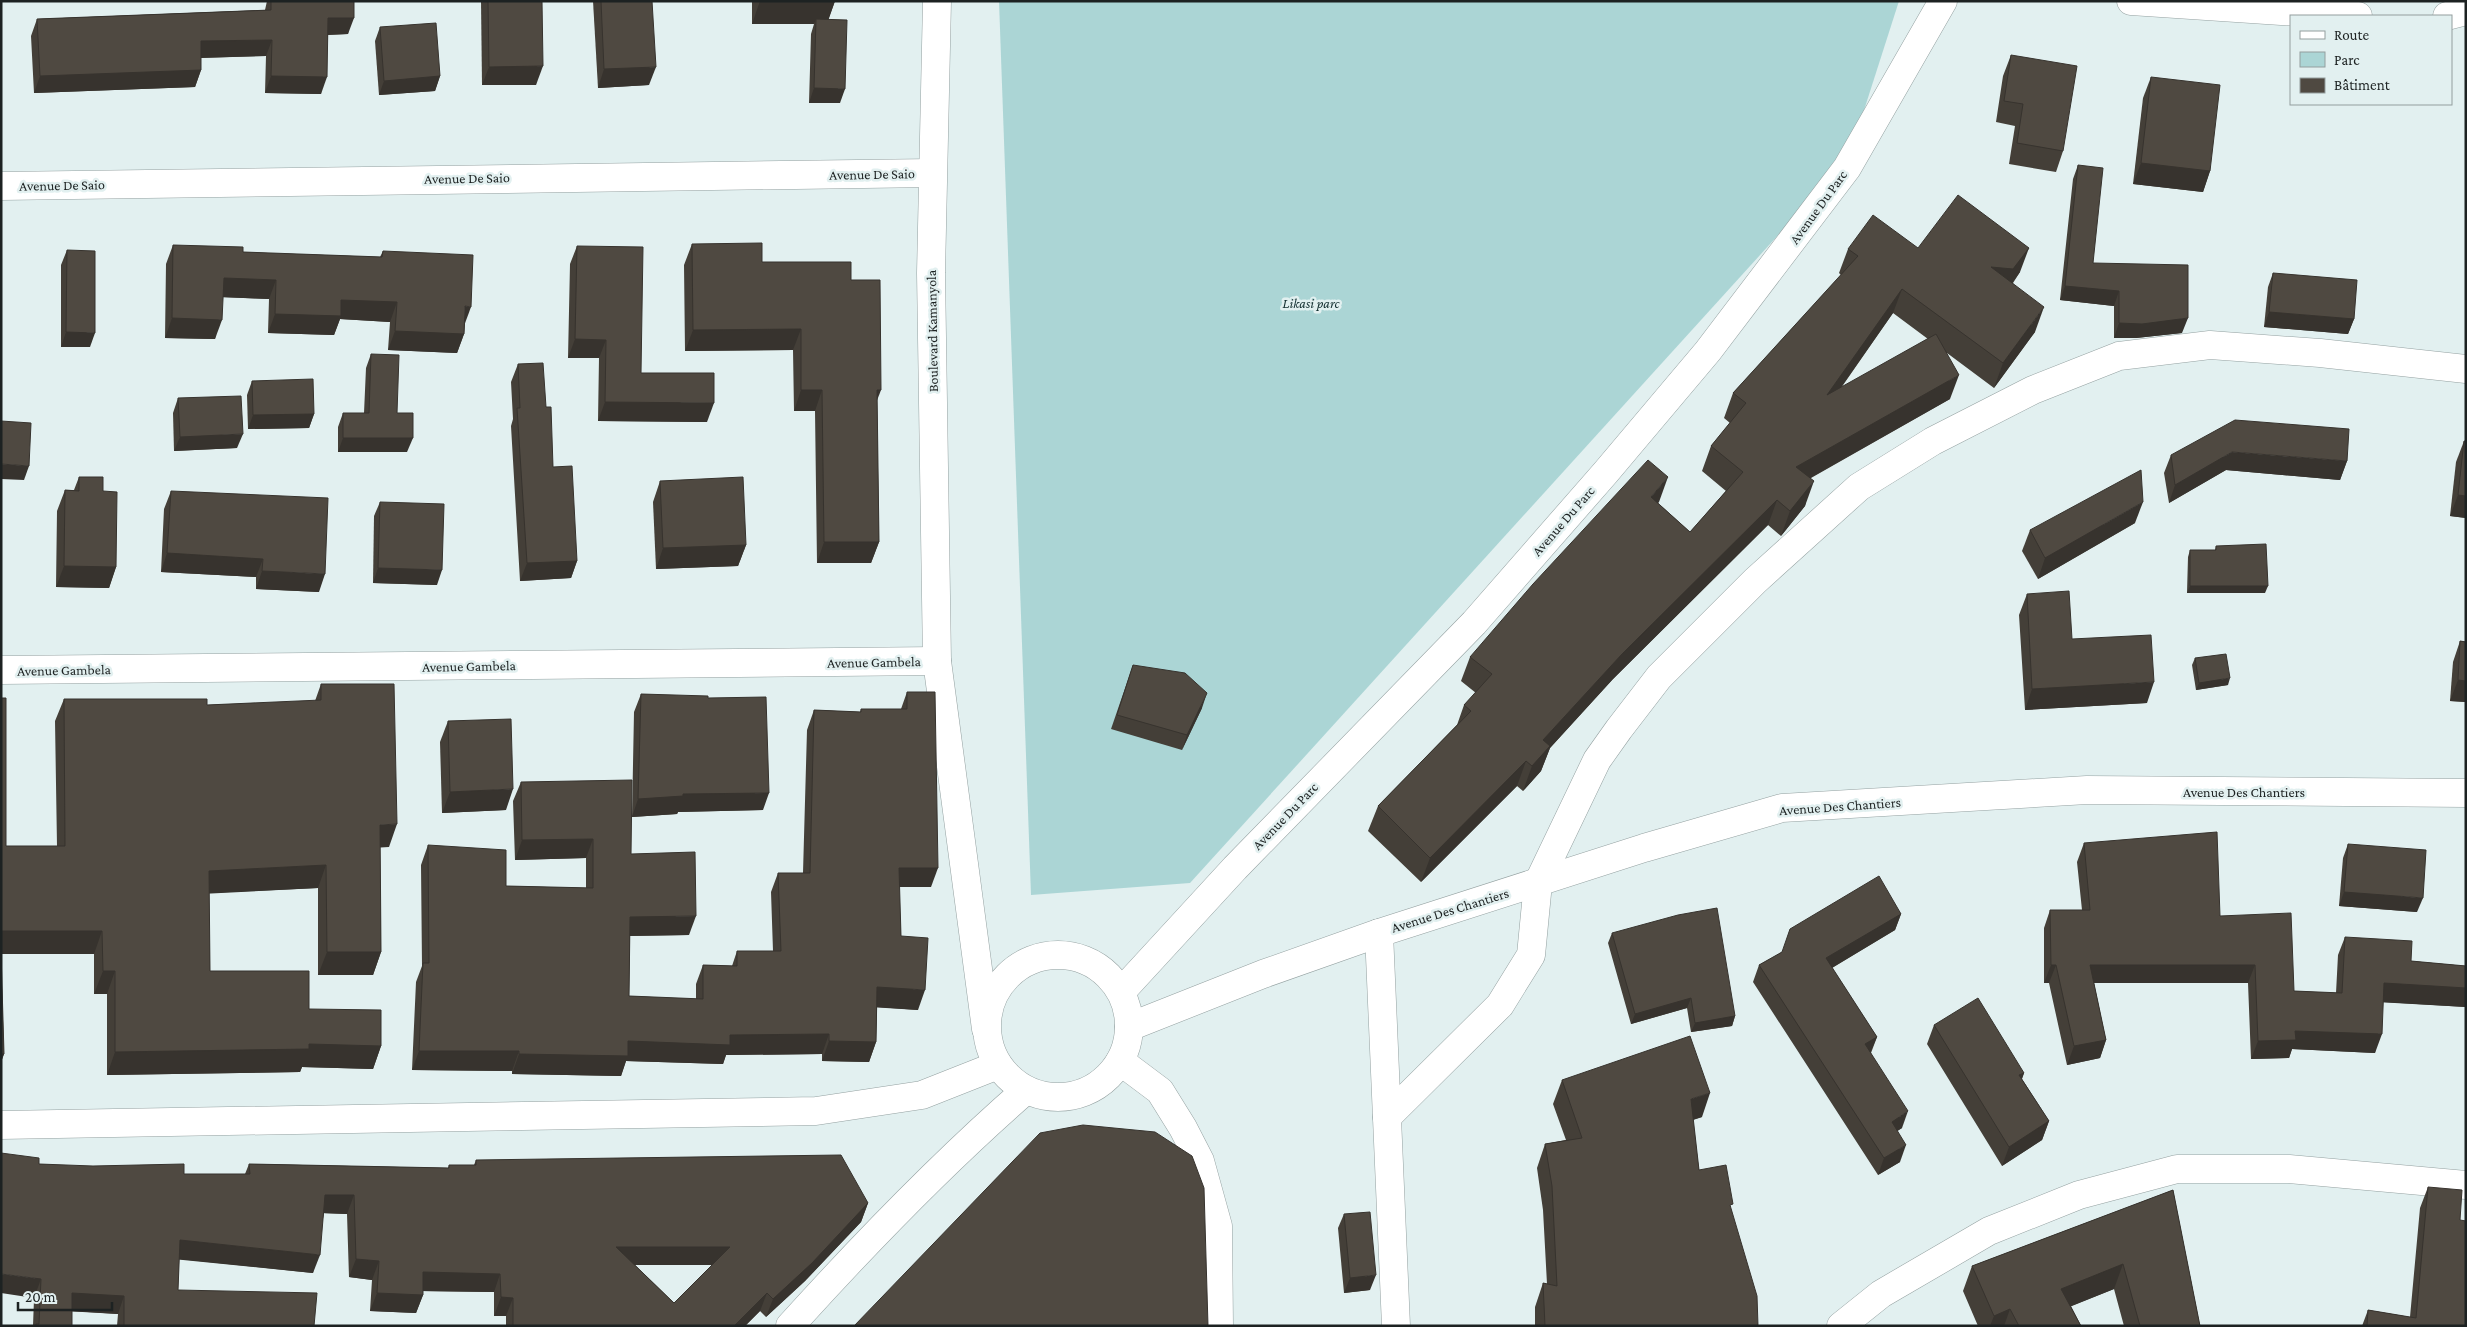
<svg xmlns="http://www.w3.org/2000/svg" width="2467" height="1327" viewBox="0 0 2467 1327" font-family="'Crimson Pro',serif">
  <rect width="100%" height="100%" fill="#e2f0f0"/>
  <polygon fill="#abd5d5" points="999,1 1899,1 1849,157 1190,883 1031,895"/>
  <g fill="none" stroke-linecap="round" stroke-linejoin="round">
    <defs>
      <g id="minor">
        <polyline points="937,1 931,273 937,661 986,1029"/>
        <polyline points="2131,1 2358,16"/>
        <polyline points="2447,16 2466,11"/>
        <polyline points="1,186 932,173"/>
        <polyline points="1,670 937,661"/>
        <polyline points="1379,933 1396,1326"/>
        <circle cx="1058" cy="1026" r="71"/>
        <polyline points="1121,992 1235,868 1474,623 1606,472 1708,351 1847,168 1943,1"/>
        <polyline points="1129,1027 1263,974 1379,933 1644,848 1782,808 2087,790 2466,793"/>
        <polyline points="1120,1061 1160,1091 1183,1128 1200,1161 1218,1226 1219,1326"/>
        <polyline points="1387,1117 1500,1005 1531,955 1538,883 1597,760 1619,729 1659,677 1755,581 1859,487 1933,441 2033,390 2119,356 2210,345 2320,353 2466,369"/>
        <polyline points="1,1125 816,1111 922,1095 998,1065"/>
        <path d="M790,1326c75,-83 151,-162 236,-236"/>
        <polyline points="1841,1326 1881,1294 1989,1231 2079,1195 2177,1169 2289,1169 2466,1185"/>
      </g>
    </defs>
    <use href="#minor" stroke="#94a1a1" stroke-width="29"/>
    <use href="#minor" stroke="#fff" stroke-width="28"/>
  </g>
  <g fill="#443f38" fill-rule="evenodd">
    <polygon points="267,1 354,1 348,34 328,35 321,94 265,93 266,56 201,58 201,70 195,87 34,93 31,36 37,19 265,10"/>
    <polygon points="481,1 542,1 536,85 482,85"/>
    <polygon points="593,1 652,1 649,85 598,88"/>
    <polygon points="752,1 835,1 828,20 840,103 809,103 811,34 814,24 752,24"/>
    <polygon points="380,27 440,76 435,91 379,95 375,41"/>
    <polygon points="2011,55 2063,151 2056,172 2009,164 2015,126 1996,122 2003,76"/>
    <polygon points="2151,77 2210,171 2203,192 2133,184 2143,98"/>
    <polygon points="2078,165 2093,263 2182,333 2136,338 2114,338 2114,306 2060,300 2073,179"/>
    <polygon points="692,244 762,262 851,280 877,400 879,542 871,563 817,563 815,411 794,411 793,350 685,351 684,265"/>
    <polygon points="173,245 243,252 380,257 383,251 465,324 464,334 457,353 388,350 390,322 340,319 334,335 268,333 269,299 223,297 215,339 165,338 166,264"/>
    <polygon points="577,246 641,373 707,422 598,421 599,358 568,358 570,264"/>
    <path d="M1918,248l102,24 -7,11 22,49 -41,56 -47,-35 3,46 -139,79 -6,28 -24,30 -13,-11 -155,154 -63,69 -9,23 -18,20 -6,-5 -96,96 -53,-51 10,-25 79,-81 7,-20 12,-12 -15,-12 9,-24 189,-155 -1,1 32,29 36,-41 -24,-20 9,-25 19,-23 -6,-5 9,-25 108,-118 -2,-2 9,-24zM1893,313l35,26 -87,49z"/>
    <polygon points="67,250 90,347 61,347 61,265"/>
    <polygon points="2273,273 2354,319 2348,334 2264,327 2268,287"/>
    <polygon points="371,354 397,413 407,452 338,452 338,427 343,413 364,413 366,368"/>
    <polygon points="518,364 546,407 553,467 577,561 571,578 520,581 511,426 513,419 511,382"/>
    <polygon points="252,381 314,414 309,428 248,429 247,395"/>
    <polygon points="178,398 237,448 174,451 173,413"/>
    <polygon points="2464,441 2466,441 2466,518 2450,516 2456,462"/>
    <polygon points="2171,455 2347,461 2340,480 2226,470 2169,503 2164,473"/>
    <polygon points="79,477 103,491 116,567 109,588 56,587 57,511 65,490 74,490"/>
    <polygon points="660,481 746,545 738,566 656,569 653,502"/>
    <polygon points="171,491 319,592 256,589 256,577 161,572 164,509"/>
    <polygon points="380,502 437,585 373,583 374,516"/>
    <polygon points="2135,523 2038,579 2022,551 2030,530"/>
    <polygon points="2216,546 2265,593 2187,593 2188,557 2190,550 2215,550"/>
    <polygon points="2027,594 2072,639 2147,703 2025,710 2019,615"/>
    <polygon points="2460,641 2466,642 2466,702 2450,701 2453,662"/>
    <polygon points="2195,658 2228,685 2196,690 2192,665"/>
    <polygon points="1133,665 1202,708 1182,750 1111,729"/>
    <polygon points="321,684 389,847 380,847 381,952 373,975 318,975 318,888 209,893 210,971 309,1009 381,1046 373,1069 302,1067 300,1072 107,1075 107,994 94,994 94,954 1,954 4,1054 1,1062 1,698 6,846 57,846 55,721 64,699 207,705 315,701"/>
    <polygon points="907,692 931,887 899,887 901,936 918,1010 877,1007 876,1042 869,1062 822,1061 822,1054 726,1055 723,1064 626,1061 621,1076 512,1074 512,1071 412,1070 416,982 422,966 421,865 428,845 506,886 586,888 586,858 515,860 513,801 521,782 631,854 689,935 630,936 629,996 696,999 696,984 703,965 732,966 737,951 773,951 771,892 778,873 803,873 807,730 814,710 860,712 861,709 901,709"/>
    <polygon points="641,694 708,698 763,810 678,812 677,814 632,817 634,712"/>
    <polygon points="448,721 506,810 442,813 440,742"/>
    <polygon points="2084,843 2220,916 2294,991 2336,993 2338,955 2345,937 2411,961 2466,966 2466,1007 2383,1002 2375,1053 2292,1049 2289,1058 2251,1059 2248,983 2094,983 2106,1040 2100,1058 2067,1065 2049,983 2044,983 2044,928 2050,910 2082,910 2077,862"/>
    <polygon points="2348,844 2417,912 2339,906 2343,858"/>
    <polygon points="1901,914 1895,930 1832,968 1877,1037 1871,1053 1902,1128 1897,1131 1900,1162 1878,1175 1753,982 1759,965 1782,952"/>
    <polygon points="1612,933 1735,1016 1732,1026 1691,1032 1687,1008 1631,1024 1608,943"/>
    <polygon points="1934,1025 2024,1073 2022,1079 2049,1121 2042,1140 2002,1166 1927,1044"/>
    <polygon points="1562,1080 1702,1117 1693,1120 1699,1170 1731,1209 1758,1326 1535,1326 1535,1307 1543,1283 1547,1284 1543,1210 1537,1168 1545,1144 1566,1140 1553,1104"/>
    <path d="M476,1160l392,43 -7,19 -56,59 -39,36 -6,-6 -15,15h-239v-10h-12v-24l-71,-1v4l-7,18 -46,-2 2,-31 -23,-3 -2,-63 -23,-1 -11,60 -134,-14 -1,31 136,36h-197l1,-12 -46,-3v15h-39l6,-162 145,10h61l4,-10 199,4 1,-3h25zM635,1265h77l-38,38z"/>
    <polygon points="2428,1187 2460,1220 2466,1326 2362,1326 2368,1310 2410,1317 2420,1208"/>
    <polygon points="2173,1190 2200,1326 2124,1326 2114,1289 2071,1306 2081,1326 1978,1326 1963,1291 1972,1266"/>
    <polygon points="1344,1214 1370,1290 1344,1293 1338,1228"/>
  </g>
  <g fill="#37332e">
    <polygon points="760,1 835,1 827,24 816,19 814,24 752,24"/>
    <polygon points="328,18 354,18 348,34 322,35"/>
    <polygon points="272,40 266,56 194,58 201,41"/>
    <polygon points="543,66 536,85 482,85 489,67"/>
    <polygon points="656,67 649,85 598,88 604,69"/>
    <polygon points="201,70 195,87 34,93 40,76"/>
    <polygon points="271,76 327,77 321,94 265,93"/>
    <polygon points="440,76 435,91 379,95 384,81"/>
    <polygon points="814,88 845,89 840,103 809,103"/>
    <polygon points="2141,163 2210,171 2203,192 2133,184"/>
    <polygon points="2029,248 2020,272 2004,294 1991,267"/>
    <polygon points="224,278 276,280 269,299 217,297"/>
    <polygon points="2065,286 2119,291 2114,306 2060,300"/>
    <polygon points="1902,289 1893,313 1818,420 1827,395"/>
    <polygon points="341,300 397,302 390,322 340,319 334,335 268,333 275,314"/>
    <polygon points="465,306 471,307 464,326"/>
    <polygon points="2044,307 2035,332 1994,388 2003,363"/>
    <polygon points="2269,312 2354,319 2348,334 2264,327"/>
    <polygon points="172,318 222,320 215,339 165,338"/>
    <polygon points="2188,318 2182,333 2136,338 2114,338 2119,323"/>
    <polygon points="801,329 793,350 685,351 693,330"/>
    <polygon points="395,331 464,334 457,353 388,350"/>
    <polygon points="66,332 95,333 90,347 61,347"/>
    <polygon points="575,339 606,340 599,358 568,358"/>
    <polygon points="1959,375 1950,399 1787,491 1796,467"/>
    <polygon points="801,390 822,390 815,411 794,411"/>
    <polygon points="877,390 881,390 873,411"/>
    <polygon points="605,402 714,403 707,422 598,421"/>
    <polygon points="314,414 309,428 248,429 253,415"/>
    <polygon points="243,434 237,448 174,451 180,437"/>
    <polygon points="343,438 413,438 407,452 338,452"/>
    <polygon points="2232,452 2347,461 2340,480 2226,470 2169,503 2175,485"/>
    <polygon points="1,464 29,466 24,480 1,479"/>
    <polygon points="1668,477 1659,502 1642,522 1651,497"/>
    <polygon points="1814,481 1805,506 1781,536 1790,511"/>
    <polygon points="2458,495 2466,496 2466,518 2450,516"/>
    <polygon points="1777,500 1768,525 1613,679 1550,748 1541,771 1523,791 1532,766 1543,740 1622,654"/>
    <polygon points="2143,502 2135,523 2038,579 2045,558"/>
    <polygon points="824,542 879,542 871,563 817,563"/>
    <polygon points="746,545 738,566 656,569 663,548"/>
    <polygon points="167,553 263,559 256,577 161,572"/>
    <polygon points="577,561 571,578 520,581 527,563"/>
    <polygon points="64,566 116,567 109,588 56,587"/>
    <polygon points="378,568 442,570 437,585 373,583"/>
    <polygon points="262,571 325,574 319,592 256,589"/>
    <polygon points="2190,586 2268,586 2265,593 2187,593"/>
    <polygon points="2230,678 2228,685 2196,690 2199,683"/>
    <polygon points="2458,680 2466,681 2466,702 2450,701"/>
    <polygon points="2154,682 2147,703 2025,710 2032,689"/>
    <polygon points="1207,693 1202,708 1182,750 1187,735"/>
    <polygon points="1526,761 1517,786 1421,882 1430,858"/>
    <polygon points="513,789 506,810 442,813 450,792"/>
    <polygon points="769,793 763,810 678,812 677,814 632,817 638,799 683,794"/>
    <polygon points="397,824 389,847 372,848 380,825"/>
    <polygon points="593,839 586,858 515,860 522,840"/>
    <polygon points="326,865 318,888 201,894 209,871"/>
    <polygon points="899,868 938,868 931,887 892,887"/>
    <polygon points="2344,892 2423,898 2417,912 2339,906"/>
    <polygon points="1901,914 1895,930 1820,975 1826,958"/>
    <polygon points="696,916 689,935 623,936 630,917"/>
    <polygon points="1,931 102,931 94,954 1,954"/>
    <polygon points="327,952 381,952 373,975 318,975"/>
    <polygon points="2051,965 2056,965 2049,983 2044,983"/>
    <polygon points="2090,965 2255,965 2248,983 2083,983"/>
    <polygon points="103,971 115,971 107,994 94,994"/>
    <polygon points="2384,983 2466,988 2466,1007 2377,1002"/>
    <polygon points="877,987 925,990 918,1010 870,1007"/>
    <polygon points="1691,998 1687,1008 1631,1024 1635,1014"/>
    <polygon points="1735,1016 1732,1026 1691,1032 1695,1023"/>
    <polygon points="2295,1031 2382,1034 2375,1053 2292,1049 2289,1058 2251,1059 2258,1041"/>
    <polygon points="829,1034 822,1054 726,1055 723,1064 626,1061 621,1076 512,1074 519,1054 628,1041 730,1035"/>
    <polygon points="1877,1037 1870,1053 1865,1044"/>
    <polygon points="2106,1040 2100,1058 2067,1065 2074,1046"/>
    <polygon points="829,1041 876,1042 869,1062 822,1061"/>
    <polygon points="309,1044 381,1046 373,1069 302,1067 300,1072 107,1075 115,1052"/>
    <polygon points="419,1051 519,1051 512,1071 412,1070"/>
    <polygon points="1,1054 4,1054 1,1062"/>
    <polygon points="2024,1073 2017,1091 2019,1075"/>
    <polygon points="1710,1093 1702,1117 1682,1123 1691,1099"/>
    <polygon points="1908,1111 1902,1128 1885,1139 1892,1122"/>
    <polygon points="2049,1121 2042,1140 2002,1166 2009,1147"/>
    <polygon points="1906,1145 1900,1162 1878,1175 1884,1158"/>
    <polygon points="325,1195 354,1195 347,1214 318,1213"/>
    <polygon points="868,1203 861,1222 805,1281 766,1317 773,1299"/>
    <polygon points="180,1240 320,1255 313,1273 173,1259"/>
    <polygon points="616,1247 730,1247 723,1265 609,1265"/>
    <polygon points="356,1259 379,1261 372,1280 349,1277"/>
    <polygon points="2123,1264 2114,1289 2052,1314 2061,1289"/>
    <polygon points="423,1272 500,1274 494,1292 417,1291"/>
    <polygon points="1,1274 41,1279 34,1298 1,1293"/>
    <polygon points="1376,1275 1370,1290 1344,1293 1350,1278"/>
    <polygon points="72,1293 124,1296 118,1314 65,1311"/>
    <polygon points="377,1293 423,1295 416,1313 370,1311"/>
    <polygon points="767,1293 760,1311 745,1326 734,1326"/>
    <polygon points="501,1297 513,1298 506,1316 494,1316"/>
    <polygon points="2010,1309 2004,1326 1990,1326 1994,1316"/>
  </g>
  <g fill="#4f4941" stroke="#37332e" fill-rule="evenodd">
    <polygon points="271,1 354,1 354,18 328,18 327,77 271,76 272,40 201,41 201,70 40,76 37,19 271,10"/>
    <polygon points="488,1 542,1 543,66 489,67"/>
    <polygon points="601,1 652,1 656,67 604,69"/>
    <polygon points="816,19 847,20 845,89 814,88"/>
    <polygon points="436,23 440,76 384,81 380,27"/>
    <polygon points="2011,55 2077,66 2063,151 2017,143 2023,104 2004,101"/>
    <polygon points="2151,77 2220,85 2210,171 2141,163"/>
    <polygon points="2078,165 2103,168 2093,263 2188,265 2188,318 2142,324 2119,323 2119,291 2065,286"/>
    <polygon points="1958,195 2029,248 2013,269 1991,267 2044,307 2003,363 1902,289 1827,395 1936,334 1959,375 1796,467 1814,481 1790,511 1777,500 1622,654 1543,740 1550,746 1532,766 1526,761 1430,858 1378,806 1471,711 1464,705 1492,674 1470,657 1533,584 1648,460 1668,477 1651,497 1690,532 1743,472 1711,446 1746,403 1733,393 1858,256 1848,249 1873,215 1918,248"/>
    <polygon points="762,243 762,262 851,262 851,280 880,280 881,390 877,390 879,542 824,542 822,390 801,390 801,329 693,330 692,244"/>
    <polygon points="173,245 243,247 243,252 382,257 383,251 473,255 471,307 465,306 464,334 395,331 397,302 341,300 341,316 275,314 276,280 224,278 222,320 172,318"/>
    <polygon points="577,246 643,247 641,373 714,373 714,403 605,402 606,340 575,339"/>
    <polygon points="67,250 95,251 95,333 66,332"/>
    <polygon points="2273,273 2357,280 2354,319 2269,312"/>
    <polygon points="371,354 399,355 397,413 413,413 413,438 343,438 343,413 369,413"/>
    <polygon points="543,363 546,407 551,407 553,467 572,466 577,561 527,563 517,408 520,408 518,364"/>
    <polygon points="313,379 314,414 253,415 252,381"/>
    <polygon points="241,396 243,434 180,437 178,398"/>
    <polygon points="2235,420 2349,429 2347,461 2232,452 2175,485 2171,455"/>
    <polygon points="1,421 31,423 29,466 1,464"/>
    <polygon points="2464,441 2466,441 2466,496 2458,495"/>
    <polygon points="2141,470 2143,502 2045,558 2030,530"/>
    <polygon points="79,477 103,477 103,491 117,492 116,567 64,566 65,490 79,491"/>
    <polygon points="743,477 746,545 663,548 660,481"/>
    <polygon points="171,491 328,498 325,574 262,571 263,559 167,553"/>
    <polygon points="380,502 444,504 442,570 378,568"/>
    <polygon points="2266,544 2268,586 2190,586 2190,550 2216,550 2216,546"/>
    <polygon points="2069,591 2072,639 2151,635 2154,682 2032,689 2027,594"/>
    <polygon points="2460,641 2466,642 2466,681 2458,680"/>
    <polygon points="2226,654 2230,678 2199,683 2195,658"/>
    <polygon points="1133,665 1185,673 1207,693 1187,735 1117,715"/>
    <polygon points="321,684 394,684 397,824 380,825 381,952 327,952 326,865 209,871 210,971 309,971 309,1009 381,1010 381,1046 309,1044 309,1049 115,1052 115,971 103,971 102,931 1,931 1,698 6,698 6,846 65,846 64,699 207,699 207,705 321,700"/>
    <polygon points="907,692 935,692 938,868 899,868 901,936 928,938 925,990 877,987 876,1042 829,1041 829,1034 730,1035 730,1045 628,1041 628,1056 519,1054 519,1051 419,1051 423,963 429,963 428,845 506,850 506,886 593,888 593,839 522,840 521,782 632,780 631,854 695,852 696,916 630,917 629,996 703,999 703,965 737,966 737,951 781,951 778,873 810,873 814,710 861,712 861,709 907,709"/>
    <polygon points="641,694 708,696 708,698 766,697 769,793 683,794 683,796 638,799"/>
    <polygon points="511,719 513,789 450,792 448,721"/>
    <polygon points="2217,832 2220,916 2291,913 2294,991 2342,993 2345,937 2412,941 2411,961 2466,966 2466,988 2384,983 2382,1034 2295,1031 2296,1040 2258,1041 2255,965 2090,965 2106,1040 2074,1046 2056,965 2051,965 2050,910 2090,910 2084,843"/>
    <polygon points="2348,844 2426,850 2423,898 2344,892"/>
    <polygon points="1879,876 1901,914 1826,958 1877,1037 1865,1044 1908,1111 1892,1122 1906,1145 1884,1158 1759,965 1782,952 1790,929"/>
    <polygon points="1717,908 1735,1016 1695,1023 1691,998 1635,1014 1612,933 1678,915"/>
    <polygon points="1,951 4,1054 1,1054"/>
    <polygon points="1978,998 2024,1073 2019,1075 2049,1121 2009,1147 1934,1025"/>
    <polygon points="1690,1036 1710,1093 1691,1099 1699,1170 1726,1165 1733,1204 1730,1205 1757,1296 1758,1326 1545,1326 1543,1283 1557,1286 1552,1186 1545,1144 1582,1138 1562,1080"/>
    <polygon points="1083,1125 1155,1132 1192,1156 1204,1188 1208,1326 854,1326 1040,1133"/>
    <path d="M1,1153l38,5v6l54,2 91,-2v10h66l-1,-10 200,4v-3h27v-5l365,-5 27,48 -56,60 -39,36 -6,-6 -33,33h-221v-28l-12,-1 -1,-23 -77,-2v23l-46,-2 2,-32 -23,-2 -2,-64h-29l-5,60 -140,-15 -2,50 139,3 -3,33h-190v-30l-52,-3v33h-36v-2h3l2,-45 -40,-5zM616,1247h114l-56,56z"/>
    <polygon points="2428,1187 2462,1190 2460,1220 2466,1221 2466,1326 2367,1326 2368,1310 2416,1318"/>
    <polygon points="2173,1190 2200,1326 2140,1326 2123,1264 2061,1289 2081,1326 2019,1326 2010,1309 1994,1316 1972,1266"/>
    <polygon points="1370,1212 1376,1275 1350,1278 1344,1214"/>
  </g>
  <g text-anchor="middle" stroke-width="5" stroke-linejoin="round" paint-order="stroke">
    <g font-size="14" fill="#1d2222" stroke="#e2f0f0">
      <text transform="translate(872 174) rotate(-1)" y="5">Avenue De Saio</text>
      <text transform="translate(467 178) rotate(-1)" y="5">Avenue De Saio</text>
      <text transform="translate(62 185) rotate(-1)" y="5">Avenue De Saio</text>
      <text transform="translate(1818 207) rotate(-54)" y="5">Avenue Du Parc</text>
      <text transform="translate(932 331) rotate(-91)" y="5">Boulevard Kamanyola</text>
      <text transform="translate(1563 521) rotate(-49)" y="5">Avenue Du Parc</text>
      <text transform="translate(874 662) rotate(-1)" y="5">Avenue Gambela</text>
      <text transform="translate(469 666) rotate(-1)" y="5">Avenue Gambela</text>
      <text transform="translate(64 670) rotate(-1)" y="5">Avenue Gambela</text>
      <text x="2244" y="797">Avenue Des Chantiers</text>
      <text transform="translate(1840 806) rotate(-4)" y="5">Avenue Des Chantiers</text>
      <text transform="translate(1285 816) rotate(-46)" y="5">Avenue Du Parc</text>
      <text transform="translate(1450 910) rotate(-17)" y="5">Avenue Des Chantiers</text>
    </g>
    <g font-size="14" font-style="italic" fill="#132f30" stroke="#e2f0f0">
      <text x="1311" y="308">Likasi parc</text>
    </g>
  </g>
  <rect width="2467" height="1327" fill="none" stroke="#1d2222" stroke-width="5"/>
  <rect x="2290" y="15" width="162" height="90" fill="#e2f0f0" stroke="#939e9e"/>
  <rect x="2300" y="31" width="25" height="8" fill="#ffffff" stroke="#939e9e"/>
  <text x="2334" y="40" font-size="15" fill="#1d2222">Route</text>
  <rect x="2300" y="52" width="25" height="15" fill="#abd5d5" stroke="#939e9e"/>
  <text x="2334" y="65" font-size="15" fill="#1d2222">Parc</text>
  <rect x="2300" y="78" width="25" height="15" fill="#4f4941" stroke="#939e9e"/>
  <text x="2334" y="90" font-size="15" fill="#1d2222">Bâtiment</text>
  <path d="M18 1302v8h94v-8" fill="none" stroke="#1d2222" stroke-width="2.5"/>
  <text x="25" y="1302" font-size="15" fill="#1d2222" stroke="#e2f0f0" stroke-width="4" paint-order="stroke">20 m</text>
</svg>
